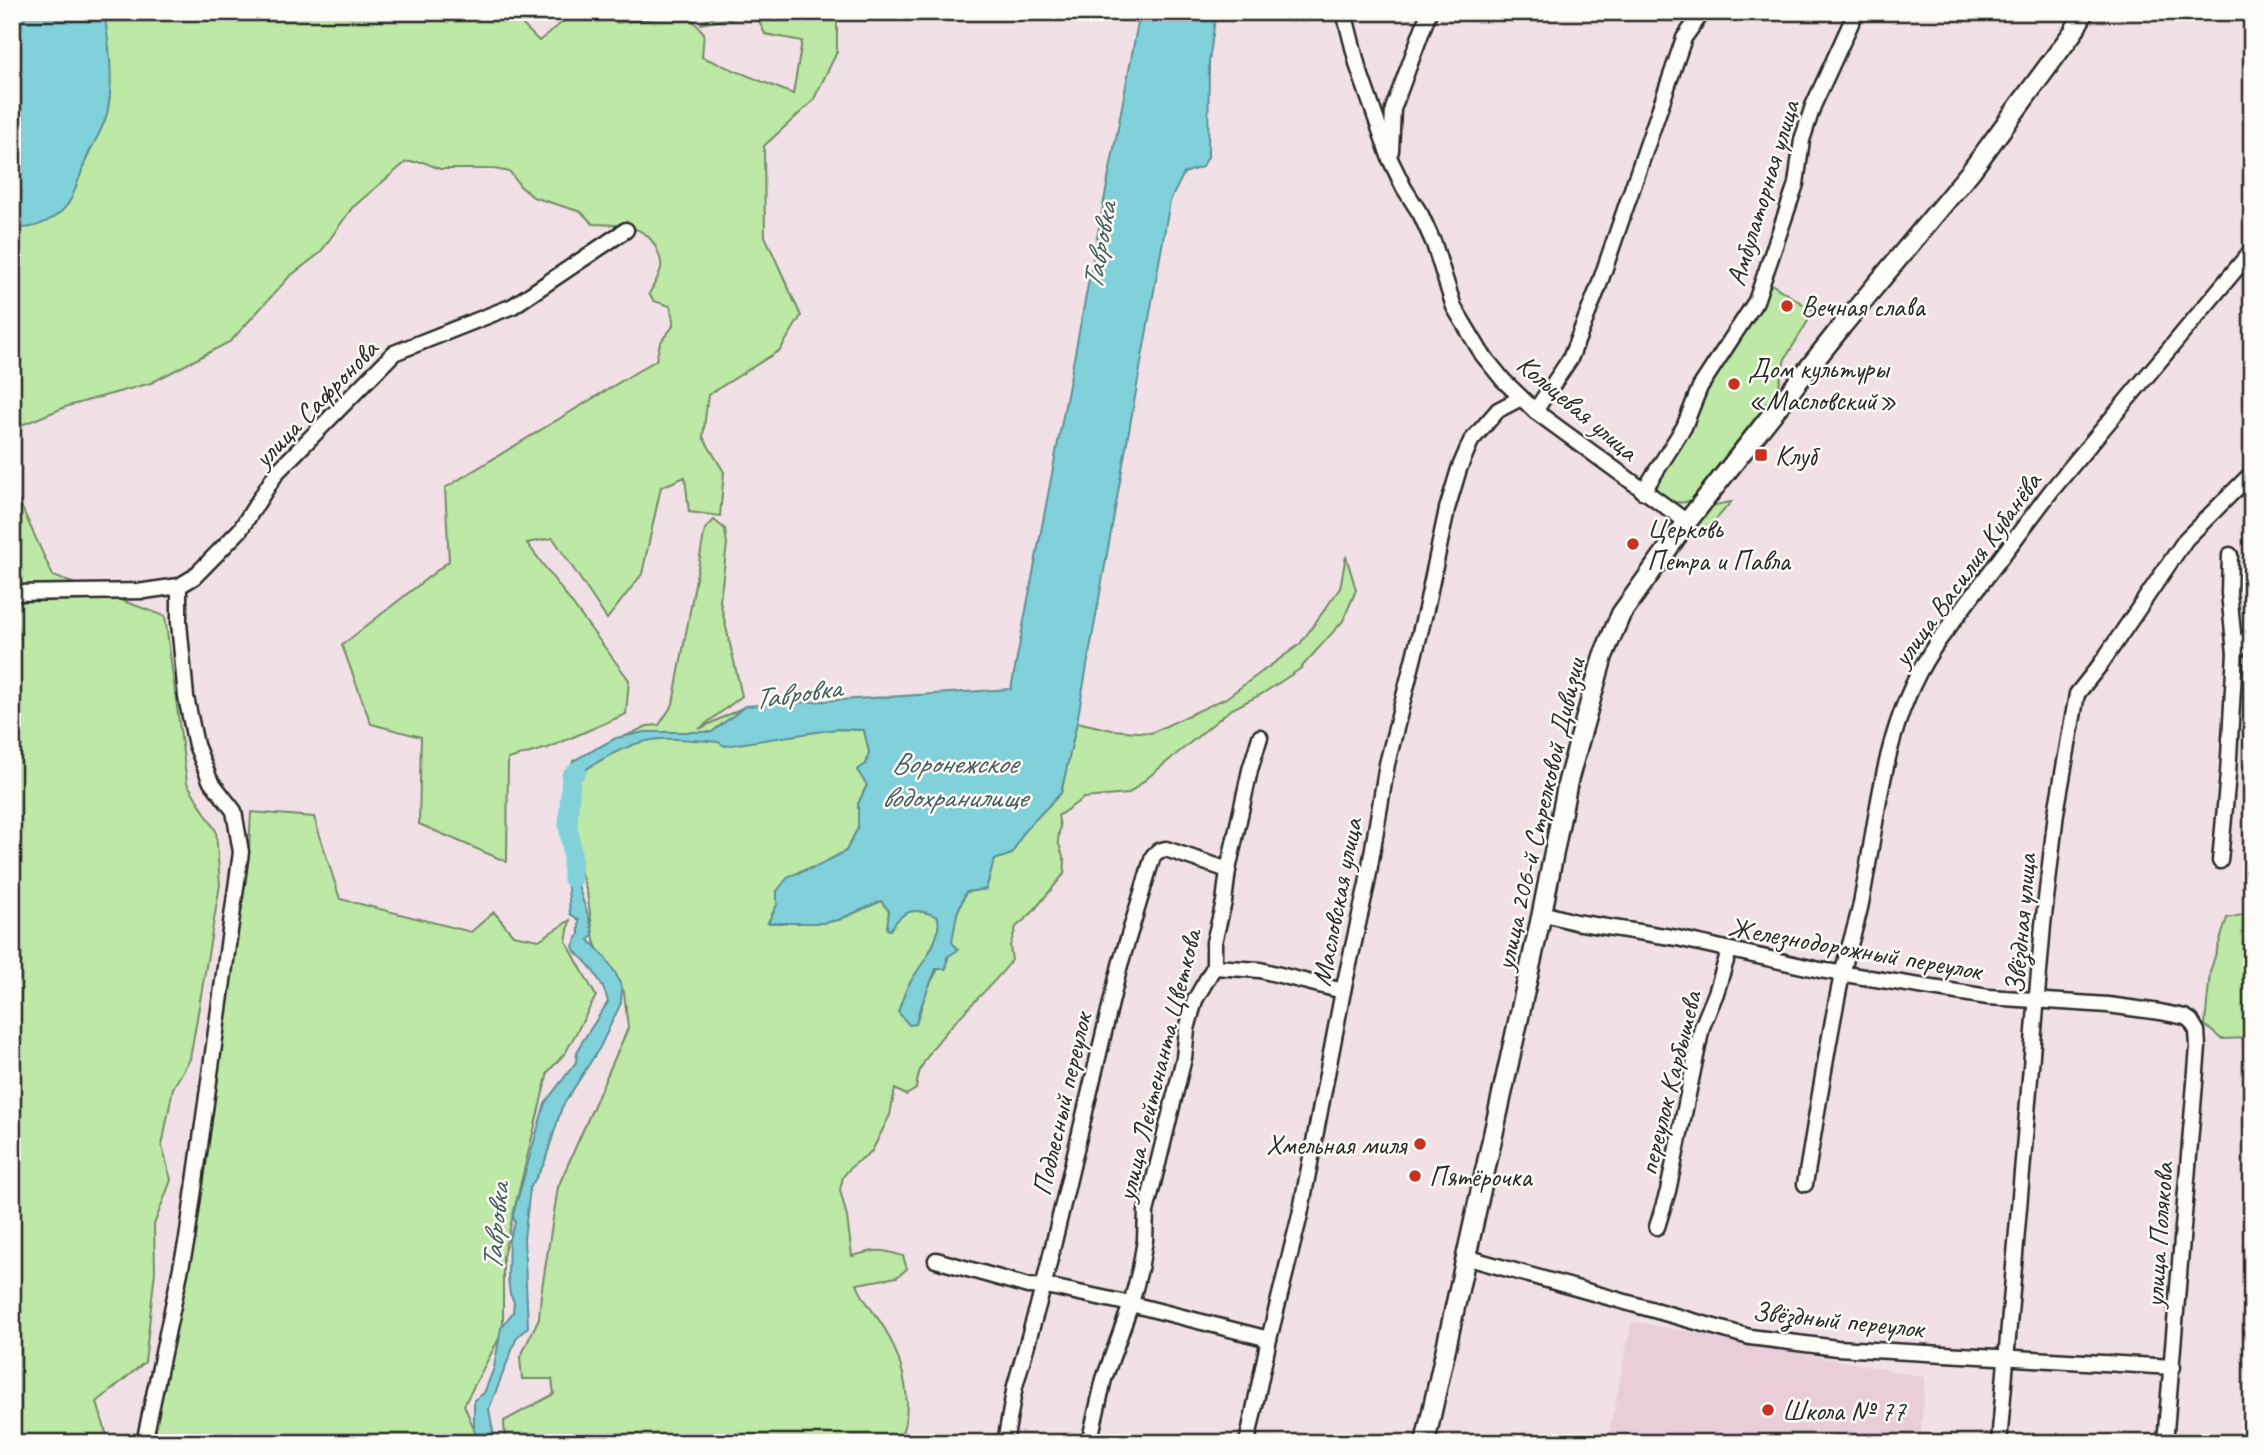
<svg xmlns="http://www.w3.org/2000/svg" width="2264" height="1455" viewBox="0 0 2264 1455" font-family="Caveat,sans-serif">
  <rect width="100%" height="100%" fill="#f1e1e6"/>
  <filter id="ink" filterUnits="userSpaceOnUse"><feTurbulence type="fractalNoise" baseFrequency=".0143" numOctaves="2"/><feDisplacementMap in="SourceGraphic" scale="14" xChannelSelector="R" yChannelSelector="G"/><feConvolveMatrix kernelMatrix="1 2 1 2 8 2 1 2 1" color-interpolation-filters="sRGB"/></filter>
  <g filter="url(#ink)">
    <polygon fill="#e9ceda" points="1632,1321 1925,1377 1920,1443 1607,1443"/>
    <g fill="#bde8a5" stroke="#748a68" stroke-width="2">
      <path d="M12,12h498l29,29 36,-29h39l3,11 70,-9 17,19 -2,24 91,37 9,-53 -37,-7 -9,-20 -56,10 22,-12h115v40l-24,49 -49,45 1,90 36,80 -21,34 -72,45 -5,42 21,35 -4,44 -31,-4 -4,-35 -24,10 -19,87 -35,45 -54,-81 -26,5 102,137 -3,34 -78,34 -40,11 -1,103 -88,-38 2,-87 -50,-13 -29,-79 107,-84 -4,-73 211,-128c2,-6 2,-13 5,-18 11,-19 16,-8 9,-36l-16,-5 -5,-7c4,-8 10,-17 12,-26 1,-5 -1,-11 -3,-16 -11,-29 -39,-27 -65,-28l-12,-12 -48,-15 -13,-11 -10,-14 -16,-3h-54l-17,-7h-17l-54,46 -32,45 -31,24 -58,64 -80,42 -83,23 -56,23z"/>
      <path d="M1768,282l46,29 -29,48 -7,30 -87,111c-15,8 -29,-4 -42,-11l53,-98z"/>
      <polygon points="12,486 53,576 165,616 187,783 216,831 220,885 190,1059 173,1088 162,1146 171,1180 154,1225 155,1271 145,1362 97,1402 109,1443 12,1443"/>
      <path d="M1731,502l-30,35 -11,-2c6,-24 17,-30 41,-33z"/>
      <path d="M714,520l11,9 2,15 -7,57 22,95 -43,33 47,-23 -38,29 128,-6 28,1 5,22 -3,12 1,21 -9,19v24l-12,23 -28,15 -18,5 -23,20v14l-9,17 54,1 17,-3 42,-19 8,10 -2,18h3c14,-22 26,-21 49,-12l1,13 -13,27 -11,67 11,-35 11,-20h8l11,-56 9,-21 20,-3 8,-29 18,-6 12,-23 37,-38 16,-71 35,8 39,3 75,-35 74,-54 40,-56 6,-32 10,34 -13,31 -43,48 -38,25 -32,16 -102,84 -44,4 -26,18 2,10 -2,15 7,21 -1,12 -33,40 -15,13 -6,19 2,14c-26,35 -73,70 -91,108 -3,6 -4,14 -5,21l-10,6 -11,-6 -5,26 -18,36 -21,16 -8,10 -3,13 7,27 5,39c23,-6 26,-8 51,0l4,13 -10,8 -40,7c6,18 20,30 29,47 17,31 31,79 11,112h-392l-1,-22 50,-27 -2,-15h-30l-2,-21 19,-40 2,-24 17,-107 70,-159 -4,-36 -6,-11 -20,-29 -4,-12 -7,-47 -15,-49 -1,-50 12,-23 28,-28 36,-17 12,-1 14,-21 32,-175z"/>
      <polygon points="251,812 314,817 340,899 471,932 494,912 513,935 539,940 570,920 566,941 596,996 566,1052 548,1072 503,1256 503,1331 464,1405 478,1438 477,1443 158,1443 155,1424 203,1179 249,848"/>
      <polygon points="2252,913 2252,1038 2221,1039 2205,1025 2210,972 2227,918"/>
    </g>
    <g fill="#81d1db" stroke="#5f8f95" stroke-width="2">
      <path d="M12,12h92c5,32 10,65 4,97 -2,15 -13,31 -19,44 -7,15 -11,31 -18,46 -9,18 -39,34 -59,27z"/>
      <path d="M1140,12h76l-7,50 -1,95 -6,10 -18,6 -14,28 -93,521 -16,71 -37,38 -12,23 -18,6 -8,29 -20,3 -9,21 -5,29 6,8 -11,7 -1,12h-10l-17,42 -3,13 -7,1 -11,-13c3,-9 6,-18 10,-26 12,-22 34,-43 30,-69 -22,-10 -34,-9 -48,13l-3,-1 2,-18 -8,-10 -43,19 -16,3h-54l9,-18v-14l12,-15 29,-10 28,-15 12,-23v-24l9,-19 -10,-15 9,-6 3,-12 -5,-22 -28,-1 -111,17 -7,-4c-50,-4 -69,-9 -115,17 -15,8 -27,16 -34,33 -7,20 5,75 10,96 4,16 12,30 14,47l-4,5 16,17 11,17 6,15 -1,14 -21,44 -38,60 -18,57 -14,24 -6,51 4,88 -11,10 -28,72 6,34h-16l-5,-13v-30l10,-7 10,-25 7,-40 12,-16 1,-10 -4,-8 -2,-16 1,-39 6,-16 -2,-8 32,-112 31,-41 1,-9 5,-11 26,-40c-3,-14 -14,-32 -24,-42 -6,-6 -9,-6 -11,-14l6,-12v-14l-9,-6 -8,-104 1,-21 10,-28 43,-23 29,-6h67l34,-26 265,-17z"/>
    </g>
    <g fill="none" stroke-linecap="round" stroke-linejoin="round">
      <polyline stroke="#81d1db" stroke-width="19" points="572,878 572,852 568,824 571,776 577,771"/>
      <defs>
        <g id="minor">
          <polyline points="1344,12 1358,67 1390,159 1404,188 1421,215 1434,244 1454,307 1482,354 1503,380 1535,411 1687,522"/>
          <polyline points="1391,151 1393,109 1429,12"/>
          <polyline points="1535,411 1570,359 1598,288 1684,38 1699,17"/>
          <polyline points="1643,492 1684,427 1700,387 1756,301 1796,184 1802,140 1813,106 1856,12"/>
          <polyline points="12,593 144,591 179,586 194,577 240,530 277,472 394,353 513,306 626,230"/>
          <polyline points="2235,653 2252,633"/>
          <polyline points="2220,861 2228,774 2235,653 2229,593 2230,555"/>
          <polyline points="1542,913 1575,922 1677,938 1820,970 1988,997 2108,1005 2160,1012 2185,1017 2191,1021 2197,1031 2198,1047 2165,1443"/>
          <polyline points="1214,967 1260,970 1343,991"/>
          <path d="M1805,1184c12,-69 22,-140 37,-209 5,-23 13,-45 18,-67 19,-92 22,-189 79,-268l112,-149 201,-241"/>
          <polyline points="1657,1227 1668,1191 1702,1027 1716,993 1729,951"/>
          <polyline points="1465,1257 1750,1337 1837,1348 2173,1367"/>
          <polyline points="936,1260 1028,1286 1051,1287 1131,1304 1269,1339"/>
          <polyline points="144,1443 187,1239 241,852 234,811 210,780 196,745 186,697 179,623 179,586"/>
          <polyline points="1005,1443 1015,1386 1043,1288 1120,965 1153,856 1158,851 1166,849 1228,870"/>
          <polyline points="1089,1443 1104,1379 1131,1304 1140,1269 1145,1240 1146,1212 1184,1058 1187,1029 1195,1000 1214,967 1214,942 1224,902 1228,870 1250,770 1260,737"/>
          <polyline points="1247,1443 1269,1339 1300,1215 1343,991 1367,884 1387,764 1426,609 1447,509 1459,469 1471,441 1498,410 1521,398"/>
          <polyline points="1999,1443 2043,925 2056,813 2077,694 2100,665 2186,539 2252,473"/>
        </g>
        <polyline id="major" points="1425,1443 1542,913 1568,781 1603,656 1621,614 1687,522 1842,326 1971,171 2074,31 2084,12"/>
      </defs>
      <use href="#minor" stroke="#2b2b2b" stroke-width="19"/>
      <use href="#major" stroke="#2b2b2b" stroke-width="23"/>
      <use href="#minor" stroke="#fdfcf7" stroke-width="14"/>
      <use href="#major" stroke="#fdfcf7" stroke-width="18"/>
    </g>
  </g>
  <g fill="#c8321e" stroke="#fdfcf7" stroke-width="2.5">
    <circle cx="1787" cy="306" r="7"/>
    <circle cx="1734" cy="384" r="7"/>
    <rect x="1754" y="448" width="14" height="14" rx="3.5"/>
    <circle cx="1633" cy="544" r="7"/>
    <circle cx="1420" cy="1144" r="7"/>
    <circle cx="1415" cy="1176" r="7"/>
    <circle cx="1768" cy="1410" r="7"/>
  </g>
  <g text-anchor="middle" stroke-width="5" stroke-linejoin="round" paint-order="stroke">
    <g font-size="28" fill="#2b2b2b" stroke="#fdfcf7">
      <text transform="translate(1762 193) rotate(-73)" y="10">Амбулаторная улица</text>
      <text transform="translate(315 403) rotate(-46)" y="10">улица Сафронова</text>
      <text transform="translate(1578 407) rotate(40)" y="10">Кольцевая улица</text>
      <text transform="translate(1966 569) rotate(-54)" y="10">улица Василия Кубанёва</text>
      <text transform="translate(1539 814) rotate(-77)" y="10">улица 206-й Стрелковой Дивизии</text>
      <text transform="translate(1336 902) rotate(-79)" y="10">Масловская улица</text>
      <text transform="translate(2020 924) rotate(-85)" y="10">Звёздная улица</text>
      <text transform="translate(1855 948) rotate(10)" y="10">Железнодорожный переулок</text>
      <text transform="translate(1158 1065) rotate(-76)" y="10">улица Лейтенанта Цветкова</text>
      <text transform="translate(1669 1083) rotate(-76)" y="10">переулок Карбышева</text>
      <text transform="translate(1061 1104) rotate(-77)" y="10">Подлесный переулок</text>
      <text transform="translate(2158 1235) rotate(-86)" y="10">улица Полякова</text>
      <text transform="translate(1838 1319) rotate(6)" y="10">Звёздный переулок</text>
    </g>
    <g font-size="28" fill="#2b2b2b" stroke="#fdfcf7" text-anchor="start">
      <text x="1801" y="316">Вечная слава</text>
      <text x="1748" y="378">Дом культуры<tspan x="1748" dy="32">«Масловский»</tspan></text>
      <text x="1775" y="465">Клуб</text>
      <text x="1647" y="538">Церковь<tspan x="1647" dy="32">Петра и Павла</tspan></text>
      <text x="1406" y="1154" text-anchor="end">Хмельная миля</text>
      <text x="1429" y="1186">Пятёрочка</text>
      <text x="1782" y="1420">Школа № 77</text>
    </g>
    <g font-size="30" font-style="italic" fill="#455d60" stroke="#fdfcf7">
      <text transform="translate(1099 246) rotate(-80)" y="10">Тавровка</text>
      <text transform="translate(797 693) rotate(-8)" y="10">Тавровка</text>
      <text x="954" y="773">Воронежское<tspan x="954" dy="34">водохранилище</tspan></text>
      <text transform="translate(495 1227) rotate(-85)" y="10">Тавровка</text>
    </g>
  </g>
  <rect width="2264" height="1455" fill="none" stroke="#fdfcf7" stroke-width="42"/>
  <rect x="21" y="21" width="2222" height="1413" fill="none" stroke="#2b2b2b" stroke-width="2.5" filter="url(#ink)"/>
</svg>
